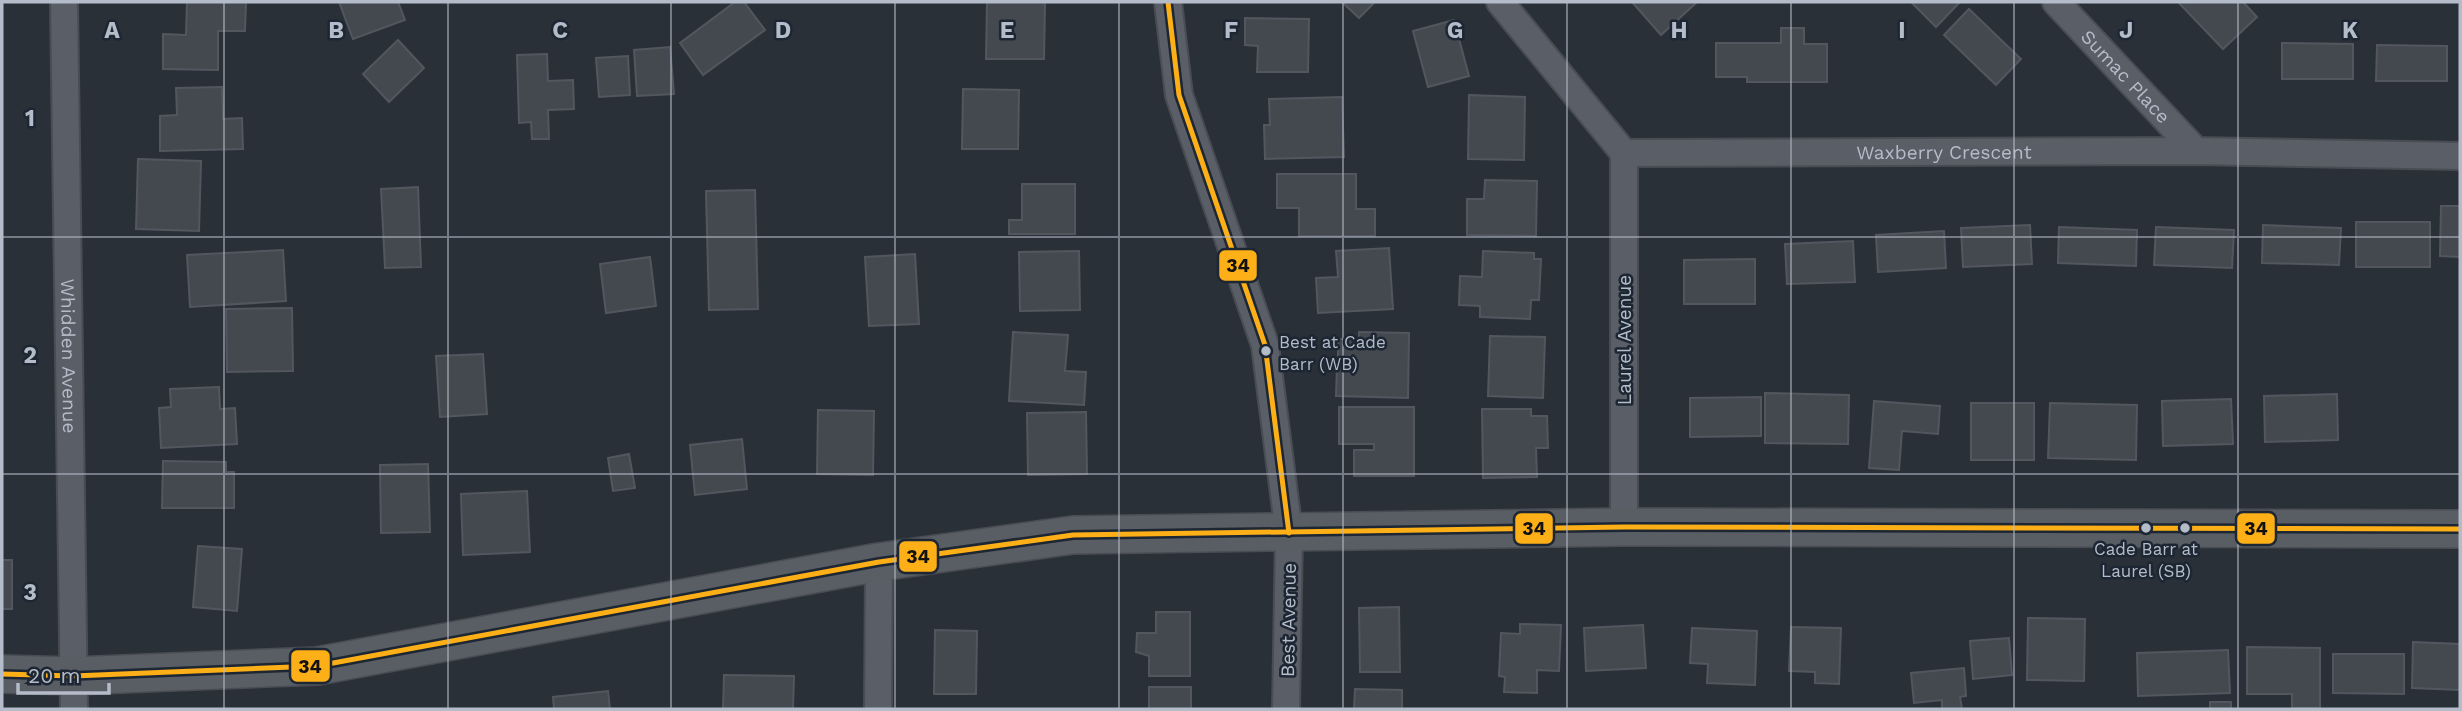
<svg xmlns="http://www.w3.org/2000/svg" width="2462" height="711" viewBox="0 0 2462 711" font-family="'Work Sans',sans-serif">
  <rect width="100%" height="100%" fill="#2a3038"/>
  <g fill="#444950" stroke="#52575f" stroke-width="2">
    <polygon points="187,2 246,2 245,31 218,31 218,70 163,69 163,34 186,35"/>
    <polygon points="339,2 398,2 405,20 353,39"/>
    <polygon points="735,2 744,2 765,30 703,75 680,43"/>
    <polygon points="987,2 1045,2 1044,59 986,59"/>
    <polygon points="1342,2 1375,2 1359,18"/>
    <polygon points="1632,2 1695,2 1696,3 1661,35"/>
    <polygon points="1911,2 1960,2 1936,27"/>
    <polygon points="2178,2 2243,2 2257,17 2223,49"/>
    <polygon points="1969,9 2021,59 1996,85 1944,35"/>
    <polygon points="1245,18 1309,19 1308,72 1257,72 1258,46 1245,45"/>
    <polygon points="1454,20 1469,76 1428,87 1413,31"/>
    <polygon points="1781,28 1804,28 1804,44 1827,44 1827,82 1747,82 1747,77 1716,77 1716,43 1781,43"/>
    <polygon points="398,40 424,68 389,102 363,74"/>
    <polygon points="2282,43 2353,44 2353,79 2282,79"/>
    <polygon points="2377,45 2447,46 2447,81 2376,81"/>
    <polygon points="670,47 674,94 637,96 634,50"/>
    <polygon points="547,54 548,81 573,80 574,109 548,110 549,139 532,139 531,122 519,123 517,55"/>
    <polygon points="628,56 630,95 599,97 596,58"/>
    <polygon points="222,87 223,119 242,118 243,149 160,151 160,116 177,115 176,88"/>
    <polygon points="963,89 1019,90 1018,149 962,149"/>
    <polygon points="1469,95 1525,97 1524,160 1468,159"/>
    <polygon points="1342,97 1344,157 1265,159 1264,125 1270,125 1269,99"/>
    <polygon points="138,159 201,161 199,231 136,229"/>
    <polygon points="1277,174 1356,174 1356,209 1375,209 1375,236 1299,236 1299,208 1277,208"/>
    <polygon points="1485,180 1537,181 1536,236 1467,235 1467,199 1484,199"/>
    <polygon points="1022,184 1075,184 1075,234 1009,234 1009,220 1022,220"/>
    <polygon points="418,187 421,267 385,268 381,189"/>
    <polygon points="755,190 758,309 709,310 706,191"/>
    <polygon points="2441,206 2460,206 2460,257 2440,256"/>
    <rect x="2356" y="222" width="74" height="45"/>
    <polygon points="2030,225 2032,264 1963,267 1961,228"/>
    <polygon points="2263,225 2341,228 2339,265 2262,263"/>
    <polygon points="2059,227 2137,230 2136,266 2058,263"/>
    <polygon points="2156,227 2234,230 2232,268 2154,265"/>
    <polygon points="1944,231 1946,268 1878,272 1876,235"/>
    <polygon points="1853,241 1855,282 1787,284 1785,244"/>
    <polygon points="1389,248 1393,309 1318,313 1316,278 1338,277 1336,251"/>
    <polygon points="283,250 286,301 190,307 187,255"/>
    <polygon points="1079,251 1080,310 1020,311 1019,252"/>
    <polygon points="1483,251 1534,253 1534,259 1541,259 1539,300 1531,300 1530,319 1480,317 1480,306 1459,305 1460,276 1482,277"/>
    <polygon points="915,254 919,324 869,326 865,257"/>
    <polygon points="650,257 656,306 606,313 600,264"/>
    <polygon points="1755,259 1755,304 1684,304 1684,260"/>
    <polygon points="292,308 293,371 227,372 226,309"/>
    <polygon points="1013,332 1068,335 1065,371 1086,372 1084,405 1009,401"/>
    <polygon points="1359,332 1409,333 1408,398 1336,396 1337,366 1352,367 1352,356 1338,356 1338,339 1359,339"/>
    <polygon points="1490,336 1545,337 1543,398 1488,396"/>
    <polygon points="483,354 487,414 440,417 436,356"/>
    <polygon points="219,387 220,409 235,408 237,444 161,448 159,408 171,407 170,389"/>
    <polygon points="1765,393 1849,395 1848,444 1765,443"/>
    <polygon points="2337,394 2338,440 2265,442 2264,396"/>
    <polygon points="1761,397 1761,436 1690,437 1690,398"/>
    <polygon points="2231,399 2233,444 2163,446 2162,401"/>
    <polygon points="1874,401 1940,406 1938,434 1902,431 1899,470 1869,468"/>
    <rect x="1971" y="403" width="63" height="57"/>
    <polygon points="2050,403 2137,405 2136,460 2048,458"/>
    <polygon points="1339,407 1414,407 1414,476 1354,476 1354,450 1374,450 1374,444 1339,444"/>
    <polygon points="1482,409 1531,409 1531,416 1547,416 1548,448 1536,448 1537,477 1483,478"/>
    <polygon points="818,410 874,411 873,475 817,474"/>
    <polygon points="1086,412 1087,474 1028,475 1027,413"/>
    <polygon points="742,439 747,489 695,495 690,445"/>
    <polygon points="629,454 635,488 613,491 608,458"/>
    <polygon points="163,461 226,462 226,472 234,472 234,508 162,508"/>
    <polygon points="428,464 430,532 381,533 380,465"/>
    <polygon points="527,491 530,552 463,555 461,494"/>
    <polygon points="198,546 242,549 237,611 193,607"/>
    <rect x="2" y="560" width="10" height="49"/>
    <polygon points="1399,607 1400,672 1360,672 1359,608"/>
    <polygon points="1156,612 1190,612 1190,676 1149,676 1149,656 1136,652 1137,633 1156,633"/>
    <polygon points="2028,618 2085,619 2084,681 2027,680"/>
    <polygon points="1520,624 1561,625 1559,671 1537,670 1537,693 1504,692 1505,677 1499,676 1501,633 1520,634"/>
    <polygon points="1643,625 1646,668 1586,671 1584,628"/>
    <polygon points="1791,627 1841,628 1839,684 1815,683 1815,672 1789,671"/>
    <polygon points="1692,628 1757,631 1755,685 1707,683 1708,664 1690,663"/>
    <polygon points="935,630 977,631 976,694 934,694"/>
    <polygon points="2009,638 2012,675 1973,679 1970,641"/>
    <polygon points="2413,642 2460,644 2460,690 2412,688"/>
    <polygon points="2247,647 2320,648 2320,708 2292,708 2292,694 2247,694"/>
    <polygon points="2228,650 2230,693 2138,696 2137,653"/>
    <polygon points="2333,654 2404,654 2404,694 2333,693"/>
    <polygon points="1964,668 1966,696 1960,697 1962,709 1942,709 1942,700 1914,703 1911,673"/>
    <polygon points="724,675 794,676 793,709 723,709"/>
    <rect x="1149" y="687" width="42" height="22"/>
    <polygon points="1355,689 1402,690 1402,709 1354,709"/>
    <polygon points="608,691 610,709 554,709 553,697"/>
    <rect x="2210" y="702" width="21" height="7"/>
  </g>
  <g fill="none" stroke-linecap="round" stroke-linejoin="round">
    <defs>
      <g id="street">
        <path id="s1" d="M64,2l10,707"/>
        <polyline points="1168,2 1179,95 1265,345 1289,533 1286,709"/>
        <polyline points="1500,2 1624,153"/>
        <path id="s2" d="M2056,2l140,149"/>
        <path id="s3" d="M1624,153l572,-2 264,5"/>
        <polyline points="1624,153 1624,527"/>
        <polyline points="878,709 879,562"/>
      </g>
      <polyline id="secondary" points="2,674 73,676 317,666 879,562 1073,535 1624,527 2460,529"/>
    </defs>
    <use href="#street" stroke="#484c53" stroke-width="30"/>
    <use href="#secondary" stroke="#484c53" stroke-width="40"/>
    <use href="#street" stroke="#5a5e66" stroke-width="26"/>
    <use href="#secondary" stroke="#595d64" stroke-width="37"/>
    <defs>
      <g id="bus-1">
        <polyline points="1168,2 1179,95 1265,345 1289,533"/>
        <polyline points="2,674 73,676 317,666 879,562 1073,535 1624,527 2460,529"/>
      </g>
    </defs>
    <use href="#bus-1" stroke="#1d2633" stroke-width="10"/>
    <use href="#bus-1" stroke="#fcaf17" stroke-width="5"/>
  </g>
  <path fill="none" stroke="#b4bcc9" stroke-width="2" stroke-opacity="0.55" d="M224,2v707M448,2v707M671,2v707M895,2v707M1119,2v707M1343,2v707M1567,2v707M1791,2v707M2014,2v707M2238,2v707M2,237h2458M2,474h2458"/>
  <g fill="#b4bcc9" stroke="#1d2633" stroke-width="2.5">
    <circle cx="1266" cy="351" r="6"/>
    <circle cx="2146" cy="528" r="6"/>
    <circle cx="2185" cy="528" r="6"/>
  </g>
  <g text-anchor="middle" stroke-width="5" stroke-linejoin="round" paint-order="stroke">
    <g font-size="17" fill="#b4bcc9" stroke="#1d2633" text-anchor="start">
      <text x="1279" y="348">Best at Cade<tspan x="1279" dy="22">Barr (WB)</tspan></text>
      <text x="2146" y="555" text-anchor="middle">Cade Barr at<tspan x="2146" dy="22">Laurel (SB)</tspan></text>
    </g>
    <g font-size="19" fill="#b4bcc9" stroke="#1d2633">
      <text dy="7" stroke="none"><textPath href="#s2" startOffset="102">Sumac Place</textPath></text>
      <text dy="7" stroke="none"><textPath href="#s3" startOffset="320">Waxberry Crescent</textPath></text>
      <text transform="translate(1624 340) rotate(-90)" y="7">Laurel Avenue</text>
      <text dy="7" stroke="none"><textPath href="#s1" startOffset="354">Whidden Avenue</textPath></text>
      <text transform="translate(1288 620) rotate(-89)" y="7">Best Avenue</text>
    </g>
  </g>
  <g font-size="23" text-anchor="middle" font-weight="bold" fill="#b4bcc9" stroke="#1d2633" stroke-width="5" stroke-linejoin="round" paint-order="stroke">
    <text x="112" y="38">A</text>
    <text x="336" y="38">B</text>
    <text x="560" y="38">C</text>
    <text x="783" y="38">D</text>
    <text x="1007" y="38">E</text>
    <text x="1231" y="38">F</text>
    <text x="1455" y="38">G</text>
    <text x="1679" y="38">H</text>
    <text x="1902" y="38">I</text>
    <text x="2126" y="38">J</text>
    <text x="2350" y="38">K</text>
    <text x="30" y="126">1</text>
    <text x="30" y="363">2</text>
    <text x="30" y="600">3</text>
  </g>
  <g stroke="#1d2633" stroke-width="2.5">
    <rect x="1218" y="249" width="40" height="33" rx="7" fill="#fcaf17"/>
    <rect x="1514" y="512" width="40" height="33" rx="7" fill="#fcaf17"/>
    <rect x="2236" y="512" width="40" height="33" rx="7" fill="#fcaf17"/>
    <rect x="898" y="540" width="40" height="33" rx="7" fill="#fcaf17"/>
    <rect x="290" y="649" width="41" height="34" rx="7" fill="#fcaf17"/>
  </g>
  <g font-size="19" text-anchor="middle" font-weight="bold" fill="#111">
    <text x="1238" y="272">34</text>
    <text x="1534" y="535">34</text>
    <text x="2256" y="535">34</text>
    <text x="918" y="563">34</text>
    <text x="310" y="673">34</text>
  </g>
  <rect width="2462" height="711" fill="none" stroke="#b4bcc9" stroke-width="7"/>
  <path d="M18 683v10h91v-10" fill="none" stroke="#b4bcc9" stroke-width="3.5"/>
  <text x="28" y="683" font-size="21" fill="#b4bcc9" stroke="#1d2633" stroke-width="5" paint-order="stroke">20 m</text>
</svg>
